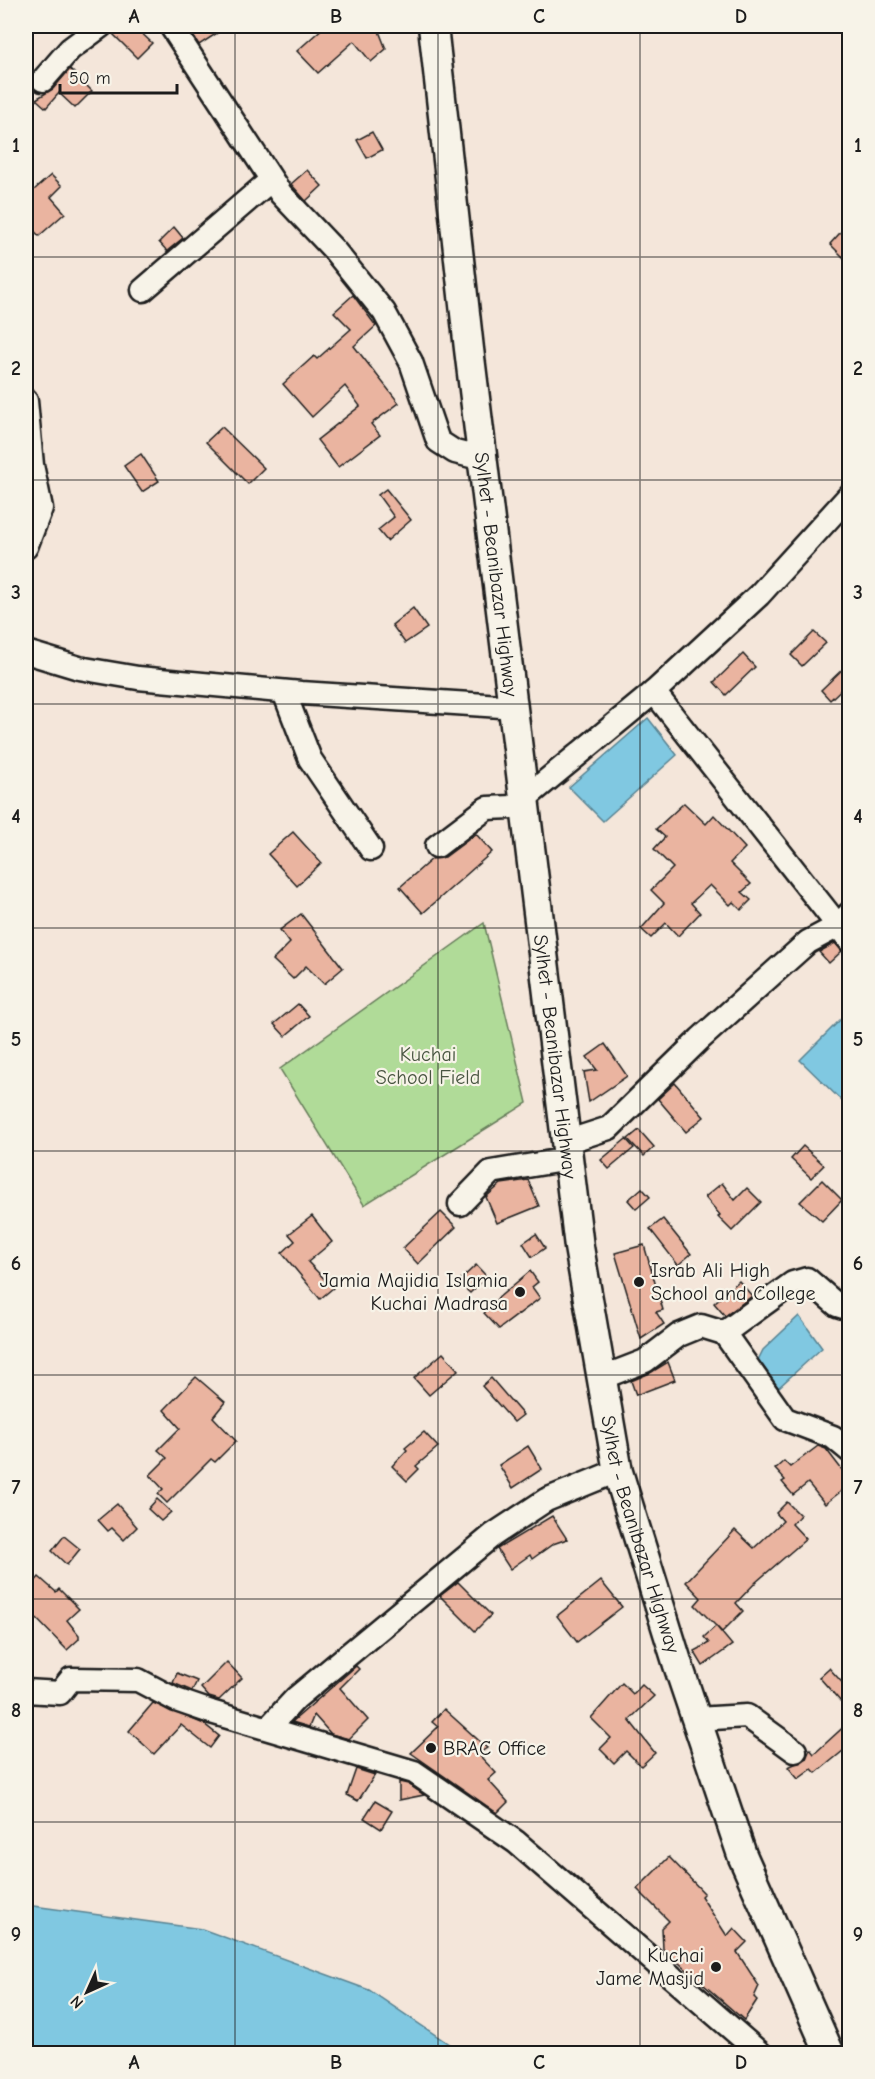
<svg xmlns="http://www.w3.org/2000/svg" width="875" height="2079" viewBox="0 0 875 2079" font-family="'Comic Neue',sans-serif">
  <rect width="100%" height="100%" fill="#f4e6da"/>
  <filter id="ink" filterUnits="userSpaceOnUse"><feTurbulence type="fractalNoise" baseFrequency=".0167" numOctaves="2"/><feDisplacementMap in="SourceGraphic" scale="12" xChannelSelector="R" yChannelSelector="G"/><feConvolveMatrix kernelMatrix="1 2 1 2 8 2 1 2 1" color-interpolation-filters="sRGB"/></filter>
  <g filter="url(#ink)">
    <polygon fill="#b0db98" stroke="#667c5a" stroke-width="1.5" points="484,923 527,1103 364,1205 280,1069"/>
    <g fill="#80c8e1" stroke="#588392" stroke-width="1.5">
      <polygon points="648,718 677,755 603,821 569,787"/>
      <polygon points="849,1011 850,1100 845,1104 800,1060"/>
      <polygon points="799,1316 822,1348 778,1388 754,1368 763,1350"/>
      <polygon points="26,1905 202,1929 369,1990 462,2053 26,2053"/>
    </g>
    <g fill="#eab4a0" stroke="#1c1c1c" stroke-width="1.5">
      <polygon points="114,26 134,26 152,43 137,58 112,33"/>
      <polygon points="187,26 228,26 199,45"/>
      <polygon points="325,26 377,26 386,49 371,62 354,41 318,73 297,51"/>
      <polygon points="70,69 92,91 75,108 59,93 46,108 36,99 53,89"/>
      <polygon points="372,132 382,150 367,158 357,140"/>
      <polygon points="307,170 322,186 306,201 291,184"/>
      <polygon points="51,175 62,186 51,197 65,213 39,236 26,222 26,197"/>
      <polygon points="849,223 849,263 830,244"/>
      <polygon points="174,227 183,238 167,251 159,242"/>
      <polygon points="353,295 376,326 354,346 399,403 371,424 380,435 338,467 317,440 360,406 345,386 312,417 283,384 314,356 317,359 351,329 334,312"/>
      <polygon points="222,427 264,468 248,484 206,442"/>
      <polygon points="141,454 159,481 142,492 124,466"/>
      <polygon points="386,489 411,520 387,541 378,530 394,517 378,495"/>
      <polygon points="413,608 427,628 405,643 392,625"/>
      <polygon points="814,632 826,643 802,666 791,655"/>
      <polygon points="743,654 755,667 726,695 714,682"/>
      <polygon points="849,663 849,682 830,700 821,690"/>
      <polygon points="684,803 706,824 714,815 745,848 730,863 751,884 742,892 751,900 741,910 733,902 730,905 710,885 691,903 700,913 678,936 666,923 651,938 641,929 664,903 651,890 673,868 654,849 665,837 656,829"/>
      <polygon points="293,832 321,863 297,886 268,854"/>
      <polygon points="476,834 492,852 423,913 400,887 432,859 445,857"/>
      <polygon points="301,914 343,968 324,984 306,966 293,979 273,960 290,943 280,930"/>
      <polygon points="835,943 842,951 829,963 819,952"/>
      <polygon points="298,1004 309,1016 285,1036 274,1024"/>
      <polygon points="605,1044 627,1076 589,1102 584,1072 597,1070 587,1057"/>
      <polygon points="675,1083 704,1117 686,1132 658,1099"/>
      <polygon points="639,1130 654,1147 644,1156 628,1139"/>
      <polygon points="626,1139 634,1148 609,1169 601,1160"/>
      <polygon points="803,1146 824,1165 811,1178 791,1159"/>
      <polygon points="528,1180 539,1206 497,1223 486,1197 501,1184"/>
      <polygon points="822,1180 842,1200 822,1221 800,1202"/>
      <polygon points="722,1183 735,1200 747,1188 761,1202 732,1231 718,1217 720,1215 705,1197"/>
      <polygon points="642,1188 650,1197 636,1209 628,1200"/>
      <polygon points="441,1212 456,1227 418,1264 403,1248"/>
      <polygon points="312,1216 332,1242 308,1262 333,1288 320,1299 282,1253 295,1241 289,1234"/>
      <polygon points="663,1219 691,1254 678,1265 650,1229"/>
      <polygon points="536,1234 545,1248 532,1257 523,1243"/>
      <polygon points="644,1245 663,1310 656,1312 664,1324 641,1339 615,1253"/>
      <polygon points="476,1265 487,1277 470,1293 458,1282"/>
      <polygon points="530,1271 538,1282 532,1287 540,1298 499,1329 484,1313 497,1299"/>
      <polygon points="739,1281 752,1296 725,1316 714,1303"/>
      <polygon points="443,1353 458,1370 429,1395 414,1378"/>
      <polygon points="668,1362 675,1380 636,1395 631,1381 650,1373"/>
      <polygon points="196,1377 225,1402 213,1417 236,1441 215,1462 211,1459 167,1503 158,1494 163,1489 150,1475 167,1458 158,1450 180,1428 164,1410"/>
      <polygon points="491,1378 523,1415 514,1422 482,1386"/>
      <polygon points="424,1432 438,1447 416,1466 419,1469 407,1481 392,1466 407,1450 405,1448"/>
      <polygon points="528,1446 542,1469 513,1488 499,1465"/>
      <polygon points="818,1446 826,1449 849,1479 849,1485 825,1504 808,1483 793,1495 782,1482 785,1480 775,1469 784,1461 790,1467"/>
      <polygon points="157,1499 171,1512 161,1521 148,1509"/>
      <polygon points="787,1502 800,1515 792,1524 806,1539 756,1582 736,1603 743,1611 722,1632 695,1605 701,1598 686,1582 735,1530 754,1548 783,1521 776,1513"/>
      <polygon points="117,1504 137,1527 124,1540 112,1528 108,1531 98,1520"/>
      <polygon points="552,1516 567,1539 553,1544 532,1559 530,1555 510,1569 497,1549"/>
      <polygon points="64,1536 80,1549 67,1565 52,1551"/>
      <polygon points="39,1577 56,1592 59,1589 79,1609 67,1620 79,1635 79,1639 67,1650 26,1608 26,1592"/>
      <polygon points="601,1581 622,1607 577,1642 557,1616"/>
      <polygon points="458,1582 491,1615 475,1631 440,1596"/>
      <polygon points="716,1626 732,1645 703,1666 694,1651 709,1643 704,1637"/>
      <polygon points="227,1662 242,1678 219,1700 209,1697 201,1688"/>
      <polygon points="356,1666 359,1669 340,1688 368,1720 349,1739 331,1734 314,1715 309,1727 292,1722"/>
      <polygon points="829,1668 849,1690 849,1711 819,1677"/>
      <polygon points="177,1673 197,1681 192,1691 173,1683"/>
      <polygon points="622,1683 633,1694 642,1685 654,1696 629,1720 655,1753 641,1766 626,1751 614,1763 600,1749 611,1738 591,1718"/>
      <polygon points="153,1703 204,1724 219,1736 210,1748 181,1725 154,1754 129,1731"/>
      <polygon points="444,1709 487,1748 478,1754 496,1773 488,1780 508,1802 497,1813 411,1753 438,1727 432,1722"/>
      <polygon points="849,1722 849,1746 816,1773 812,1769 798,1779 788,1767 806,1759 810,1749 814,1754"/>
      <polygon points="356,1769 375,1775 358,1801 347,1795"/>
      <polygon points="399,1782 408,1784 424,1795 399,1800"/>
      <polygon points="375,1801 392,1811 381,1829 364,1818"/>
      <polygon points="669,1857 704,1893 701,1896 727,1936 734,1928 747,1942 737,1952 759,1986 754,1997 757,2000 744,2020 663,1949 662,1928 669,1921 637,1889"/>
    </g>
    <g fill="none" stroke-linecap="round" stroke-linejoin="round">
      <defs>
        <g id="minor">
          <polyline points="171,26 281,194 334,250 384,312 411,362 438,441 455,452 471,456"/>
          <polyline points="43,80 70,49 101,26"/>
          <polyline points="143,290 271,180"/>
          <polyline points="26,401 32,465 41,508 26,547"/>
          <polyline points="26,652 79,668 138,678 301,693 501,706"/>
          <polyline points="284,692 310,759 371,849"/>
          <polyline points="654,692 850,941"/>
          <polyline points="523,800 654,692 759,595 850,495"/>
          <polyline points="437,846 487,808 513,807"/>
          <polyline points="566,1142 609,1128 700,1039 770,976 808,942 838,926 850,913"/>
          <polyline points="460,1204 491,1172 557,1161"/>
          <polyline points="724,1333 785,1419 833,1437 850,1451"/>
          <polyline points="601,1378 645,1361 679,1335 701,1326 724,1333 793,1283 807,1279 837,1305 850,1309"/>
          <polyline points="26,1691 60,1693 71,1679 138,1680 176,1700 211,1712 414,1772 516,1842 761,2054"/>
          <polyline points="696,1719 747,1716 795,1751"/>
          <polyline points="268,1728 296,1698 493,1535 546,1500 607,1475"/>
        </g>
        <g id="major">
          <path id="s1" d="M433,26l36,323 110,898 39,225 60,193 64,190 88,199"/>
        </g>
      </defs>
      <use href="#minor" stroke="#1c1c1c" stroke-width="27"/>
      <use href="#major" stroke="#1c1c1c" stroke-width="33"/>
      <use href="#minor" stroke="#f7f3e8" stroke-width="22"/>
      <use href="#major" stroke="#f7f3e8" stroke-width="28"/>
    </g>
  </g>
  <path fill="none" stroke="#1c1c1c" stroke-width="1.5" stroke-opacity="0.55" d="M235,26v2028M438,26v2028M640,26v2028M26,257h824M26,480h824M26,704h824M26,928h824M26,1151h824M26,1375h824M26,1599h824M26,1822h824"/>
  <g fill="#1c1c1c" stroke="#f7f3e8" stroke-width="2">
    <circle cx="639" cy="1282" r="6"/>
    <circle cx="520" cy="1292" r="6"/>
    <circle cx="431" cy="1748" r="6"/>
    <circle cx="716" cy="1967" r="6"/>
  </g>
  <g text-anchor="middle" stroke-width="4.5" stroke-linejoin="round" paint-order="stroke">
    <g font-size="20" fill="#1c1c1c" stroke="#f7f3e8">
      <text dy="7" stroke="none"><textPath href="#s1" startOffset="552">Sylhet - Beanibazar Highway</textPath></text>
      <text dy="7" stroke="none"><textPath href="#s1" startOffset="1038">Sylhet - Beanibazar Highway</textPath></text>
      <text dy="7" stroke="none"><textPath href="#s1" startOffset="1524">Sylhet - Beanibazar Highway</textPath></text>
    </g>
    <g font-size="20" fill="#485541" stroke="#f7f3e8">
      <text x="428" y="1061">Kuchai<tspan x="428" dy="23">School Field</tspan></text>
    </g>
    <g font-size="20" fill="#1c1c1c" stroke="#f7f3e8" text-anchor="start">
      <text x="651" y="1277">Israb Ali High<tspan x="651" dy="23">School and College</tspan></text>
      <text x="508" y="1287" text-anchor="end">Jamia Majidia Islamia<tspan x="508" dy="23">Kuchai Madrasa</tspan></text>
      <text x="443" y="1755">BRAC Office</text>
      <text x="704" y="1962" text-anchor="end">Kuchai<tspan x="704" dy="23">Jame Masjid</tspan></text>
    </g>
  </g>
  <rect width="875" height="2079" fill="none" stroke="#f7f3e8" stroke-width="66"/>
  <g transform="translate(87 1992) rotate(225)" stroke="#f7f3e8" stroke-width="4.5" paint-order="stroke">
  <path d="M0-4.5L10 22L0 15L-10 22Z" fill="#1c1c1c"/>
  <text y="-9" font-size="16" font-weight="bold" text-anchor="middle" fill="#1c1c1c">N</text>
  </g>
  <path d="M60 84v9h117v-9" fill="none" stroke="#1c1c1c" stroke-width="3"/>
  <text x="69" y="84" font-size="18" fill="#1c1c1c" stroke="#f7f3e8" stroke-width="4.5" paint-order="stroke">50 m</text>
  <rect x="33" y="33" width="809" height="2013" fill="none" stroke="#1c1c1c" stroke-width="2"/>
  <g font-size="20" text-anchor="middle" font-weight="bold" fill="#1c1c1c">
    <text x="134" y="23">A</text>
    <text x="336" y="23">B</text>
    <text x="539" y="23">C</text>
    <text x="741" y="23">D</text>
    <text x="16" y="152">1</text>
    <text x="858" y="152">1</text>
    <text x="16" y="375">2</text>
    <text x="858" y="375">2</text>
    <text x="16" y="599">3</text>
    <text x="858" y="599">3</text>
    <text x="16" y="823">4</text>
    <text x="858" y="823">4</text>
    <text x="16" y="1046">5</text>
    <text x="858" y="1046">5</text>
    <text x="16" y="1270">6</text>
    <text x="858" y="1270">6</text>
    <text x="16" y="1494">7</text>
    <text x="858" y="1494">7</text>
    <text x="16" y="1717">8</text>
    <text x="858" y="1717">8</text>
    <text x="16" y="1941">9</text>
    <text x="858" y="1941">9</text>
    <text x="134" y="2069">A</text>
    <text x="336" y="2069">B</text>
    <text x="539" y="2069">C</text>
    <text x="741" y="2069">D</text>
  </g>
</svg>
